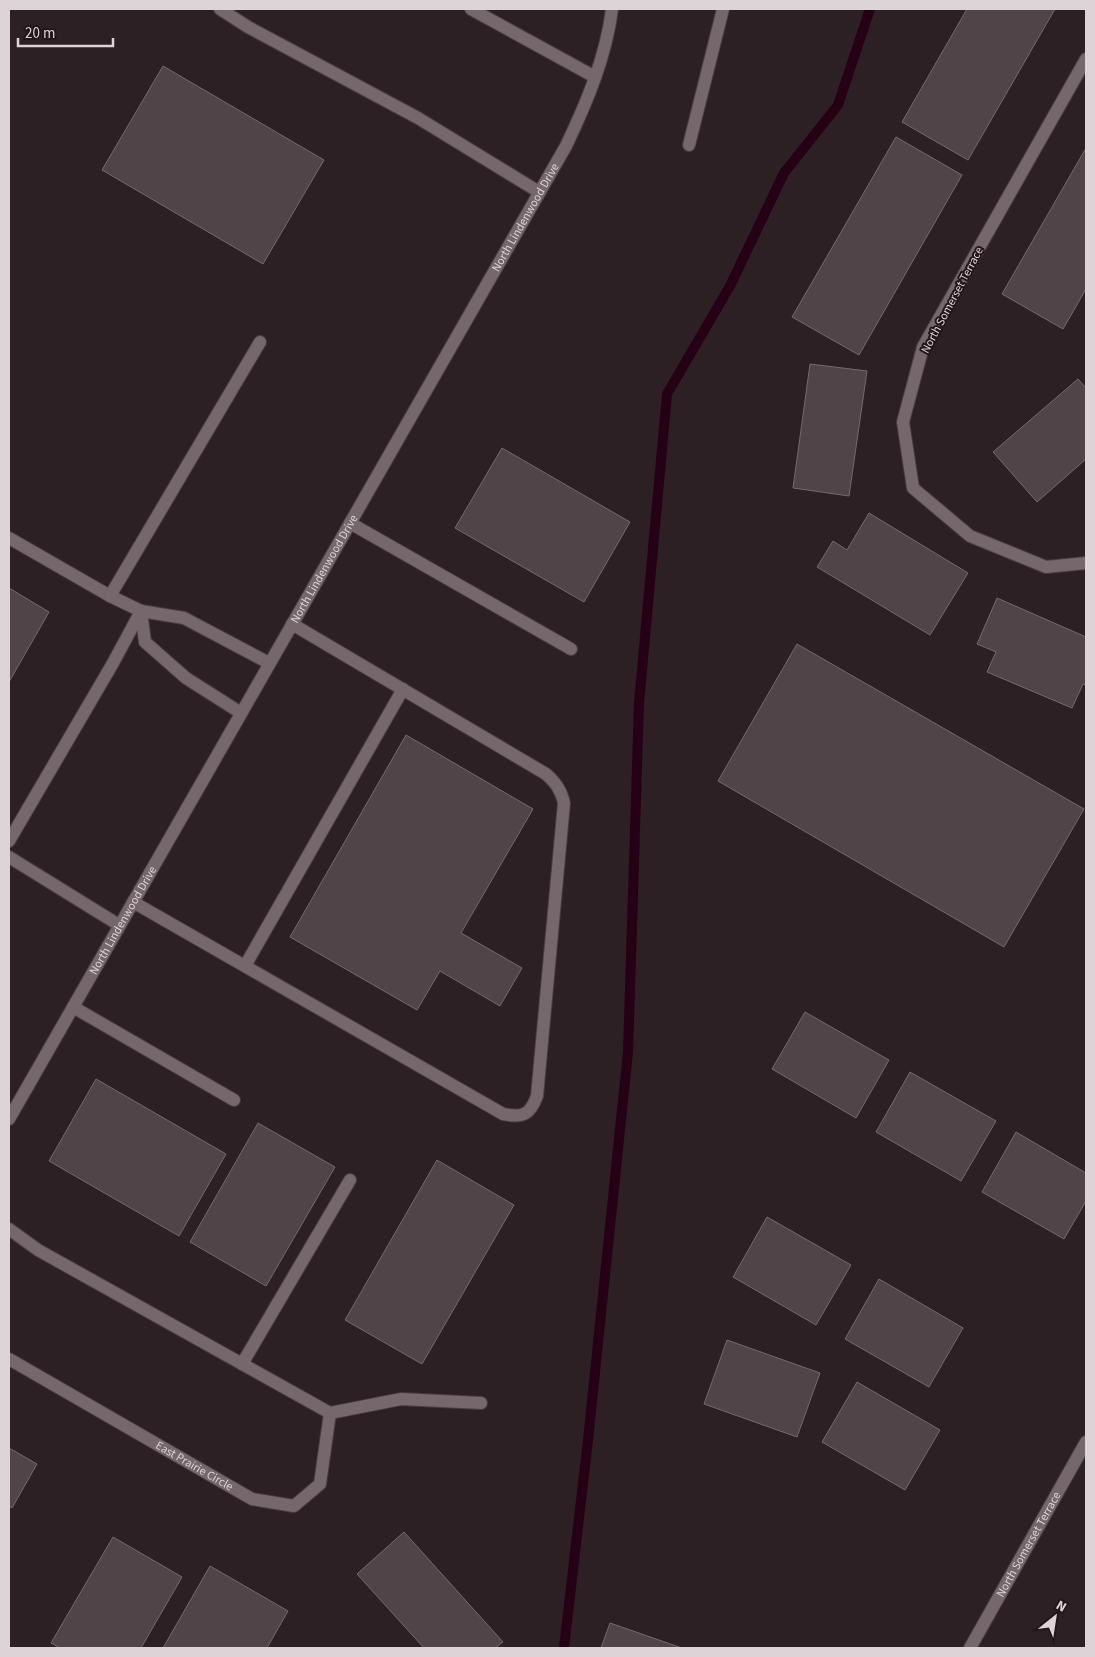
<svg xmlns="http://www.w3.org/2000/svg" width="1095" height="1657" viewBox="0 0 1095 1657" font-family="'Source Sans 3',sans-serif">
  <rect width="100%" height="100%" fill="#2c2025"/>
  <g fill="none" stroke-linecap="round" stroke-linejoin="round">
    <polyline stroke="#260014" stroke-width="10" points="564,1648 588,1440 628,1052 639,703 667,394 730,286 784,173 838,105 870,9"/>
  </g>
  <g fill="#514449" stroke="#77686e">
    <polygon points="967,9 1055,9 968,160 902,122"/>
    <polygon points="163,66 324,160 263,264 102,170"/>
    <polygon points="896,137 962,175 859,355 792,317"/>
    <polygon points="1086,148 1086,289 1063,329 1002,294"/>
    <polygon points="810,364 867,371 849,496 793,488"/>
    <polygon points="1078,379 1086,388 1086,459 1037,502 993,452"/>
    <polygon points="502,448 630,522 584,602 455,528"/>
    <polygon points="869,513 968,573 930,635 817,567 833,541 847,550"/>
    <polygon points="9,588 49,612 9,682"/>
    <polygon points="997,598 1086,637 1086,685 1083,684 1072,708 987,672 996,652 977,644"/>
    <polygon points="797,644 1084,809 1004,947 718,781"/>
    <polygon points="406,735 533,809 461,933 522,968 500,1006 440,971 417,1010 290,937"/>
    <polygon points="805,1012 889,1060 856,1118 772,1069"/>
    <polygon points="910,1072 996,1121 961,1181 876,1132"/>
    <polygon points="96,1079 226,1154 179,1236 49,1161"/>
    <polygon points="258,1123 335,1167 266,1286 190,1242"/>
    <polygon points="1016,1132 1086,1173 1086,1201 1064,1239 982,1192"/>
    <polygon points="437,1160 514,1205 422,1364 345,1320"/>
    <polygon points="767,1217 851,1265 816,1325 733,1277"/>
    <polygon points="879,1279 963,1328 929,1387 845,1339"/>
    <polygon points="727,1340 820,1373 797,1437 704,1404"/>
    <polygon points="857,1382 940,1430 905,1490 822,1442"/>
    <polygon points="9,1448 37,1464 12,1508 9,1506"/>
    <polygon points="404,1532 503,1642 495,1648 424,1648 357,1574"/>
    <polygon points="113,1537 182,1577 141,1648 60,1648 51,1643"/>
    <polygon points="210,1566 288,1611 267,1648 163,1648"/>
    <polygon points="610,1623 682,1648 601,1648"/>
  </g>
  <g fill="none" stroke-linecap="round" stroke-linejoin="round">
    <defs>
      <g id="minor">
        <polyline points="220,9 248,27 418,118 539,192"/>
        <polyline points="471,9 595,77"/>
        <polyline points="1086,59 923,347 903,422 913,488 970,536 1046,567 1086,563"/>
        <polyline points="689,145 723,9"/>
        <polyline points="350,523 571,649"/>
        <polyline points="9,538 110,596 141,611 184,618 269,663"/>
        <polyline points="110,596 260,342"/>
        <polyline points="141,611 145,642 186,678 241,713"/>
        <polyline points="9,841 113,663 141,611"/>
        <polyline points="9,857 119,925"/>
        <path d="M133,902l370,212c20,4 27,1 34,-18l27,-293c-3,-13 -8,-20 -18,-29l-254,-150"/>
        <polyline points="245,966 403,689"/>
        <polyline points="73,1007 234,1100"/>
        <path id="s1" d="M9,1119l557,-973c21,-44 40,-89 46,-137"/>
        <polyline points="9,1229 38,1250 330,1413 401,1399 481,1403"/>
        <path id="s2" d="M9,1359l243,140 42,7 26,-22 10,-71"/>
        <polyline points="242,1364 350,1180"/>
        <path id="s3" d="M970,1648l116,-206"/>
      </g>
    </defs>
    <use href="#minor" stroke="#483e42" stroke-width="14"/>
    <use href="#minor" stroke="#75676c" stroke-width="12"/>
  </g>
  <g text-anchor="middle" stroke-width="4" stroke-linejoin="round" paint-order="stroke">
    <g font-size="12" fill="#dcd4d7" stroke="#22161b">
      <text dy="4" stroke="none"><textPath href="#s1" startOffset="1039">North Lindenwood Drive</textPath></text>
      <text transform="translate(952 300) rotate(-62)" y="4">North Somerset Terrace</text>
      <text dy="4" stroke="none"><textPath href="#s1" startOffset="634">North Lindenwood Drive</textPath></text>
      <text dy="4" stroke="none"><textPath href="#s1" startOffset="229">North Lindenwood Drive</textPath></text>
      <text dy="4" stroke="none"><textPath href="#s2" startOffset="214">East Prairie Circle</textPath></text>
      <text dy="4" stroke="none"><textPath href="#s3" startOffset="119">North Somerset Terrace</textPath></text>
    </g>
  </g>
  <rect width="1095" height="1657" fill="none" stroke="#dcd4d7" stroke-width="20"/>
  <g transform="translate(1055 1617) rotate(30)" stroke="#22161b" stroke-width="4" paint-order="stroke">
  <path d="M0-4L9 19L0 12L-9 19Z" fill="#dcd4d7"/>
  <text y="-8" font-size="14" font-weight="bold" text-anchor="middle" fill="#dcd4d7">N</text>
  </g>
  <path d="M18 38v8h95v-8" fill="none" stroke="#dcd4d7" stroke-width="2.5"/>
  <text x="25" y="38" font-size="15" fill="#dcd4d7" stroke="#22161b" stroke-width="4" paint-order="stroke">20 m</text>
</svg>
